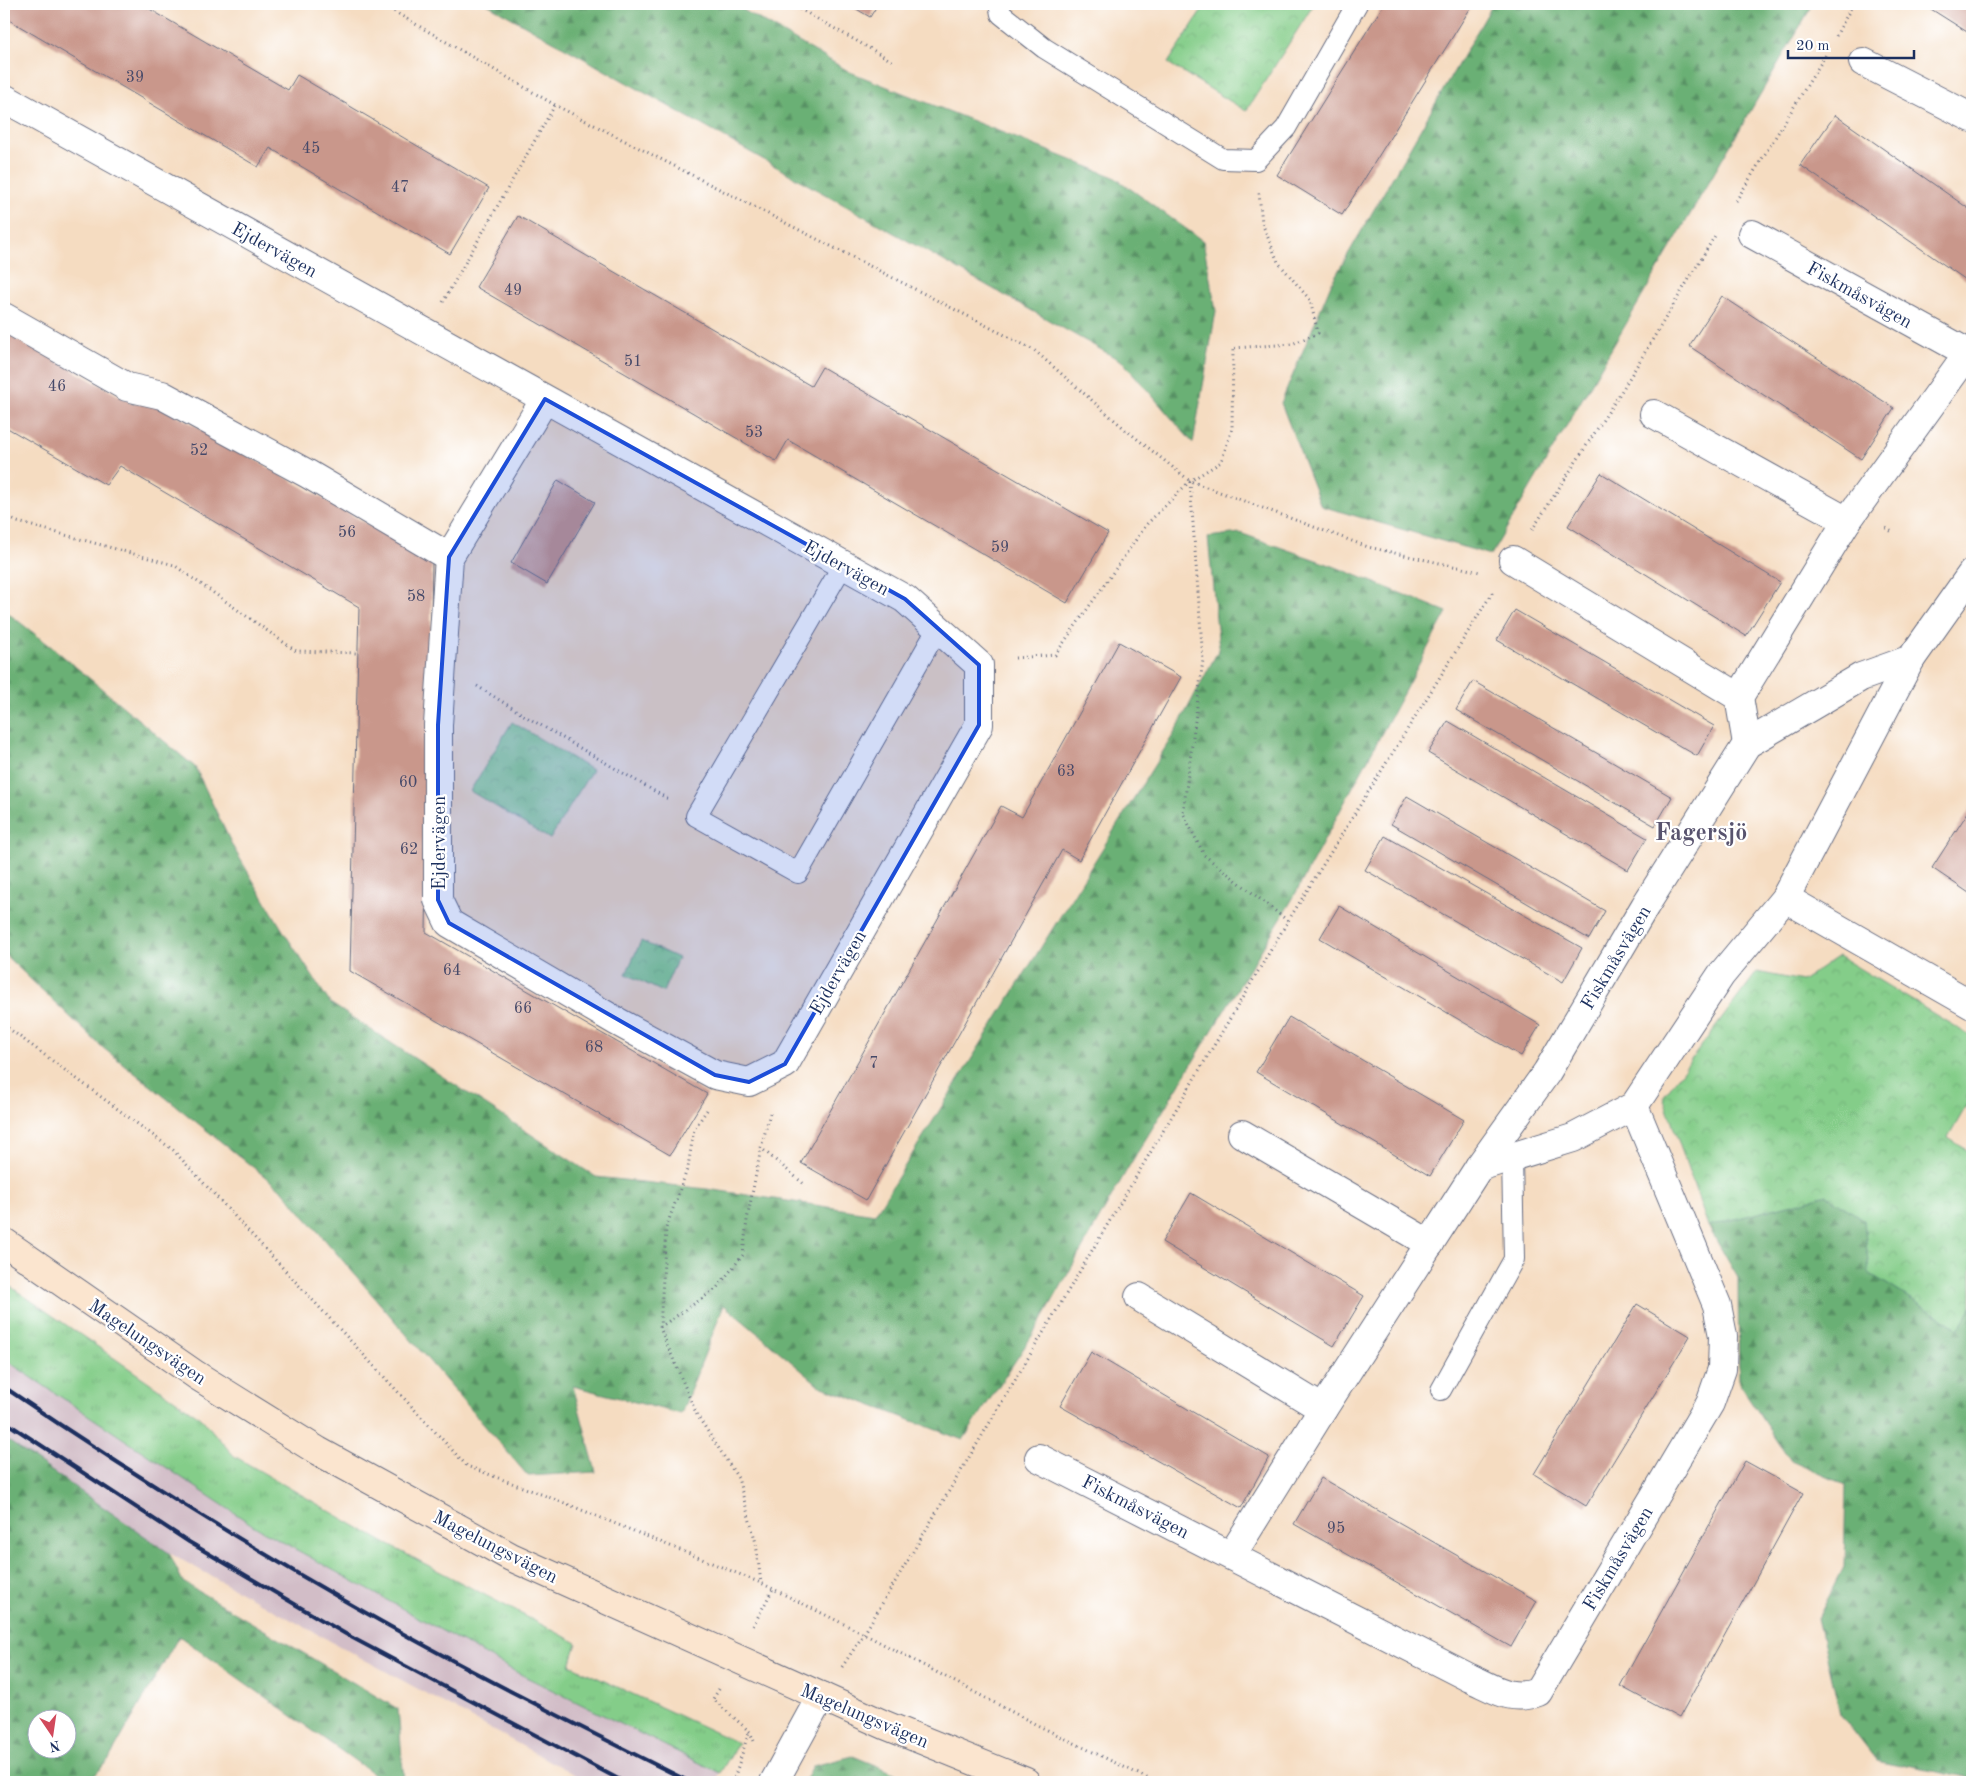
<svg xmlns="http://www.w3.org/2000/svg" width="1976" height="1786" viewBox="0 0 1976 1786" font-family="'Old Standard TT',serif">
  <defs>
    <pattern id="grass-tufts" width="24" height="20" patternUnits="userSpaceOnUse" patternTransform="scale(1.25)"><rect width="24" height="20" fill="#84cd89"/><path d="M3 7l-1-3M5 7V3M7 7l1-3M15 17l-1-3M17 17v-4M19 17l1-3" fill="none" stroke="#71b079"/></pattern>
    <pattern id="forest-firs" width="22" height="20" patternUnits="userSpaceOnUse" patternTransform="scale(1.25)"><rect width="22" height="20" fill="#6bb075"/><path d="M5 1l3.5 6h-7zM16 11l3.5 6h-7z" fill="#579063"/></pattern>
    <pattern id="park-crowns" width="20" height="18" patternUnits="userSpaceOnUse" patternTransform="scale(1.25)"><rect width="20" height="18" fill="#84cd89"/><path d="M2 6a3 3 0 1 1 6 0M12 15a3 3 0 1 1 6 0" fill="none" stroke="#71b079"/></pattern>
  </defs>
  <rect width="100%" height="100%" fill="#fff"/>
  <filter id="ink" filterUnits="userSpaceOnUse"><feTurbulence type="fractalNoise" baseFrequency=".02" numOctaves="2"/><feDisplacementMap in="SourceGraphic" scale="10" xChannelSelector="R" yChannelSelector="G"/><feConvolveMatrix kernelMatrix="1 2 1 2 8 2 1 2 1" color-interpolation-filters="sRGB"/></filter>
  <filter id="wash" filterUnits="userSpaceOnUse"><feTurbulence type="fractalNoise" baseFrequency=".0096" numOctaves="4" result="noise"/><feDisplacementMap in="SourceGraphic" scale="20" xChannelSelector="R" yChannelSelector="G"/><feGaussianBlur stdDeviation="1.12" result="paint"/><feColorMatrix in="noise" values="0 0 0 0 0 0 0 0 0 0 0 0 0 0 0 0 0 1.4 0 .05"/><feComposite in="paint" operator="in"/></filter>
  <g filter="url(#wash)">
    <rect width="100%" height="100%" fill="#f5dcc1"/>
    <polygon fill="#d2bdc7" points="4,1359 254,1526 516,1672 720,1773 715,1782 588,1782 169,1553 4,1438"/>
    <polygon fill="url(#grass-tufts)" stroke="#507e74" points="4,1282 201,1418 234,1456 385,1543 577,1643 570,1665 738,1743 720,1773 516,1672 254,1526 4,1359"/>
    <g fill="url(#forest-firs)" stroke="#43706a" fill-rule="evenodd">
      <polygon points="487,4 733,4 850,72 1114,177 1203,241 1216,311 1193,443 1123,362"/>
      <polygon points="1493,4 1813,4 1491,555 1321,506 1281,403 1332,282"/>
      <polygon points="1240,533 1333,566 1447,612 1292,900 1128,1168 1039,1325 963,1440 820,1386 724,1305 681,1414 573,1386 596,1472 528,1476 283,1191 102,1047 4,954 4,610 58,652 195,767 233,847 285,934 330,1003 596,1177 707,1189 875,1214 1175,732 1219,649 1208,537"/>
      <polygon points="1827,1195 1864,1220 1869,1273 1959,1329 1972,1307 1972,1779 1876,1760 1840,1714 1818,1618 1844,1567 1846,1485 1791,1461 1739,1383 1738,1278 1708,1226"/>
      <path d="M4,1438l165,115 14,29 215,127 6,73h-19l-206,-146 -70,123 -20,23h-85zM68,1718v30h-30v-30z"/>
      <polygon points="853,1756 916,1782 804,1782 813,1766"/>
    </g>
    <g fill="url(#park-crowns)" stroke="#507e74">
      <polygon points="1206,4 1314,4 1246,111 1168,63"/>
      <polygon points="512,722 592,770 550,839 470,791"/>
      <polygon points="641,941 678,958 663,992 626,974"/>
      <polygon points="1839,956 1972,1037 1972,1096 1948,1138 1972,1153 1972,1307 1959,1329 1869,1273 1864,1220 1827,1195 1708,1226 1663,1097 1757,972 1802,981"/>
    </g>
    <g id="blocks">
      <g fill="#c9978b">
        <polygon points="4,4 141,4 288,90 297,75 489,188 450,254 270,148 258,167 4,17"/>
        <polygon points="848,4 878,4 870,17"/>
        <polygon points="1384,4 1473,4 1342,215 1277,175"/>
        <polygon points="1923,4 1972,4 1972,35"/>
        <polygon points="1835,115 1972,211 1972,284 1800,165"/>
        <polygon points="518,216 811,386 822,367 1108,533 1067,603 788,440 776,461 476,287"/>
        <polygon points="1722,296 1894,408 1861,459 1689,346"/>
        <polygon points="4,332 134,404 152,401 432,561 426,932 707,1094 670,1155 350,971 359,607 120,466 106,485 4,426"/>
        <polygon points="1601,473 1780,582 1746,636 1568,526"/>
        <polygon points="558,480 595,502 547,584 511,563"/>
        <polygon points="1515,610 1714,726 1697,756 1497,640"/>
        <polygon points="1119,642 1181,677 1079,860 1062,850 866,1200 801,1163 1001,806 1022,817"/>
        <polygon points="1473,681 1672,797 1655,826 1456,710"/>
        <polygon points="1448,721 1647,838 1628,870 1428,753"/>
        <polygon points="1407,796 1605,911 1589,939 1391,824"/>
        <polygon points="1972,806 1972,895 1932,868"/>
        <polygon points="1385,836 1582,948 1563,982 1365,870"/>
        <polygon points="1339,906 1540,1025 1521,1056 1320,938"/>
        <polygon points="1289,1017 1464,1120 1430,1176 1256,1072"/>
        <polygon points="1191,1193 1364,1296 1334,1346 1162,1242"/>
        <polygon points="1637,1304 1690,1336 1586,1506 1534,1474"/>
        <polygon points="1091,1352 1269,1457 1241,1508 1060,1406"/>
        <polygon points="1745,1461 1803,1493 1679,1718 1620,1686"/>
        <polygon points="1321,1478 1537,1601 1511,1647 1294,1524"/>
      </g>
    </g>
  </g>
  <g filter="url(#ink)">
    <use href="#blocks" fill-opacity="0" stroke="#676c81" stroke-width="1"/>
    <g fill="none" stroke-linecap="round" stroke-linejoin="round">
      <defs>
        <g id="service">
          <polyline points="999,4 1001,14 1044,48 1223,159 1256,160 1286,128 1357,4"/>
          <polyline points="843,565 696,816 798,873 938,628"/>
          <polyline points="1441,1390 1514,1259 1512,1157"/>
        </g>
        <g id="minor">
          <polyline points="1863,62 1972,118"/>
          <polyline points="4,98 905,599 979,665 979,725 785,1064 749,1082 715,1075 616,1021 449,923 438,900 438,725 449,557 545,399"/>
          <polyline points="1752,234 1968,353 1847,521"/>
          <polyline points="4,317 127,387 162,395 308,474 449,557"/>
          <polyline points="1654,414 1847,521 1739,697"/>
          <polyline points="1513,560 1739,697 1747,744"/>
          <polyline points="1785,898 1972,1005"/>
          <polyline points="1242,1134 1430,1244"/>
          <polyline points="1479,1167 1573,1138 1634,1106 1721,975 1785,898 1911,659 1972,573"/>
          <polyline points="1139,1297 1323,1409"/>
          <path d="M1039,1458l431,220c25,11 41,24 68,14l172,-289 12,-34 1,-33 -6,-31 -83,-199"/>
          <polyline points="1232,1555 1323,1409 1479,1167 1547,1072 1645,906 1747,744 1861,677 1911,659"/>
        </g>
        <polyline id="tertiary" points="774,1782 821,1696"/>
        <polyline id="secondary" points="4,1242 196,1375 318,1451 511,1557 885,1725 1026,1782"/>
      </defs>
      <use href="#service" stroke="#676c81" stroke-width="22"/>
      <use href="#minor" stroke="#676c81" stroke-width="30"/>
      <use href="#tertiary" stroke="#676c81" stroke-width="30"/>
      <use href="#secondary" stroke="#676c81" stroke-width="30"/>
      <g stroke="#676c81" stroke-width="3" stroke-dasharray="1 4" stroke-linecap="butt">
        <polyline points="381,4 555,105 1034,350 1126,430 1190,481 1368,547 1480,572"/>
        <polyline points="791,4 894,62"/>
        <polyline points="1836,36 1853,4"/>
        <polyline points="1736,201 1827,53"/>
        <polyline points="443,302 555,105"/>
        <polyline points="1190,482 1203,660 1183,813 1204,855 1288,921"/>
        <polyline points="4,516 18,522 174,565 296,651 358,653"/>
        <polyline points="1886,528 1892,532"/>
        <polyline points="1532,530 1621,392 1716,234"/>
        <polyline points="1015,658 1055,655 1147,524 1190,481 1221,462 1232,429 1233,348 1292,344 1318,333 1310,300 1278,262 1262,223 1259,193"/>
        <polyline points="477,686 530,719 668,799"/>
        <polyline points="4,1025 173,1150 467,1466 567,1504 761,1583 864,1634 1035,1724 1155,1782"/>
        <polyline points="707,1110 694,1129 688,1167 666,1228 660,1328 697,1415 738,1478 756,1543 761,1583"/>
        <polyline points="770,1113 761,1148 804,1184"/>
        <polyline points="660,1327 716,1289 743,1255 747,1220 761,1148"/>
        <polyline points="753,1626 773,1589"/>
        <polyline points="842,1667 864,1634 1288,921 1494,590"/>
        <polyline points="719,1689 713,1699 750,1732 754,1741"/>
        <polyline points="733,1782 749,1732"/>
      </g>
      <use href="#service" stroke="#fff" stroke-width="20"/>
      <use href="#minor" stroke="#fff" stroke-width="28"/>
      <use href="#tertiary" stroke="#fff" stroke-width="28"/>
      <use href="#secondary" stroke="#fbe5cf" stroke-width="28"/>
      <g stroke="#1b2f5e" stroke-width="4">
        <path d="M4,1387c113,77 229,150 348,218 110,63 224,120 338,177"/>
        <polyline points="4,1421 189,1542 349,1636 624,1782"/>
      </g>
    </g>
  </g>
  <path fill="#1d4ed8" fill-opacity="0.2" stroke="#1d4ed8" stroke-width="4" stroke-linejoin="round" d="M545,399l360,200 74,66v60l-194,339 -36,18 -34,-7 -266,-152 -11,-23v-175l11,-168z"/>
  <g text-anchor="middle" stroke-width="4.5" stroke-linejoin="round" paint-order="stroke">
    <g font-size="16" fill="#464969">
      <text x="135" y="82">39</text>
      <text x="311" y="153">45</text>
      <text x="400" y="192">47</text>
      <text x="513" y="295">49</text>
      <text x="633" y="366">51</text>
      <text x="57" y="391">46</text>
      <text x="754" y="437">53</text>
      <text x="199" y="455">52</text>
      <text x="347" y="537">56</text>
      <text x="1000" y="552">59</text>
      <text x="416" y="601">58</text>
      <text x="1066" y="776">63</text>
      <text x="408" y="787">60</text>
      <text x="409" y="854">62</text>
      <text x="452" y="975">64</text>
      <text x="523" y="1013">66</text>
      <text x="594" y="1052">68</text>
      <text x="874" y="1068">7</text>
      <text x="1336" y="1533">95</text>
    </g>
    <g font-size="19" fill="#1b2f5e" stroke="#fff">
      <text transform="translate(275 249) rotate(29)" y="7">Ejdervägen</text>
      <text transform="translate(1860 294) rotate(29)" y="7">Fiskmåsvägen</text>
      <text transform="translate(847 567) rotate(29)" y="7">Ejdervägen</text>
      <text transform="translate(438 843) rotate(-90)" y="7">Ejdervägen</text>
      <text transform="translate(1615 957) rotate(-59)" y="7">Fiskmåsvägen</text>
      <text transform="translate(837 972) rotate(-60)" y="7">Ejdervägen</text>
      <text transform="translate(148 1341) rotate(34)" y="7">Magelungsvägen</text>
      <text transform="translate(1136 1506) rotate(27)" y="7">Fiskmåsvägen</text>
      <text transform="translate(496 1546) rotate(27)" y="7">Magelungsvägen</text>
      <text transform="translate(1617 1558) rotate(-59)" y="7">Fiskmåsvägen</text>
      <text transform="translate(865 1715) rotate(23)" y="7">Magelungsvägen</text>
    </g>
    <g font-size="24" font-weight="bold" fill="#58536e" stroke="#fff">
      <text x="1701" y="840">Fagersjö</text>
    </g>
  </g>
  <rect width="1976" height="1786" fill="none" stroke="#fff" stroke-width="20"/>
  <g transform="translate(52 1734) rotate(167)"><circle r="24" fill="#ffffff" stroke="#a4acbf"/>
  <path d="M0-4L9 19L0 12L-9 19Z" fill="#d1495b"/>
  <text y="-8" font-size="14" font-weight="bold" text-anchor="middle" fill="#1b2f5e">N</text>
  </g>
  <path d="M1788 50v8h126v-8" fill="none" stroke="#1b2f5e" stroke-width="2.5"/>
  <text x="1796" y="50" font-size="15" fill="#1b2f5e" stroke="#ffffff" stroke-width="4" paint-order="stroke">20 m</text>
</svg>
